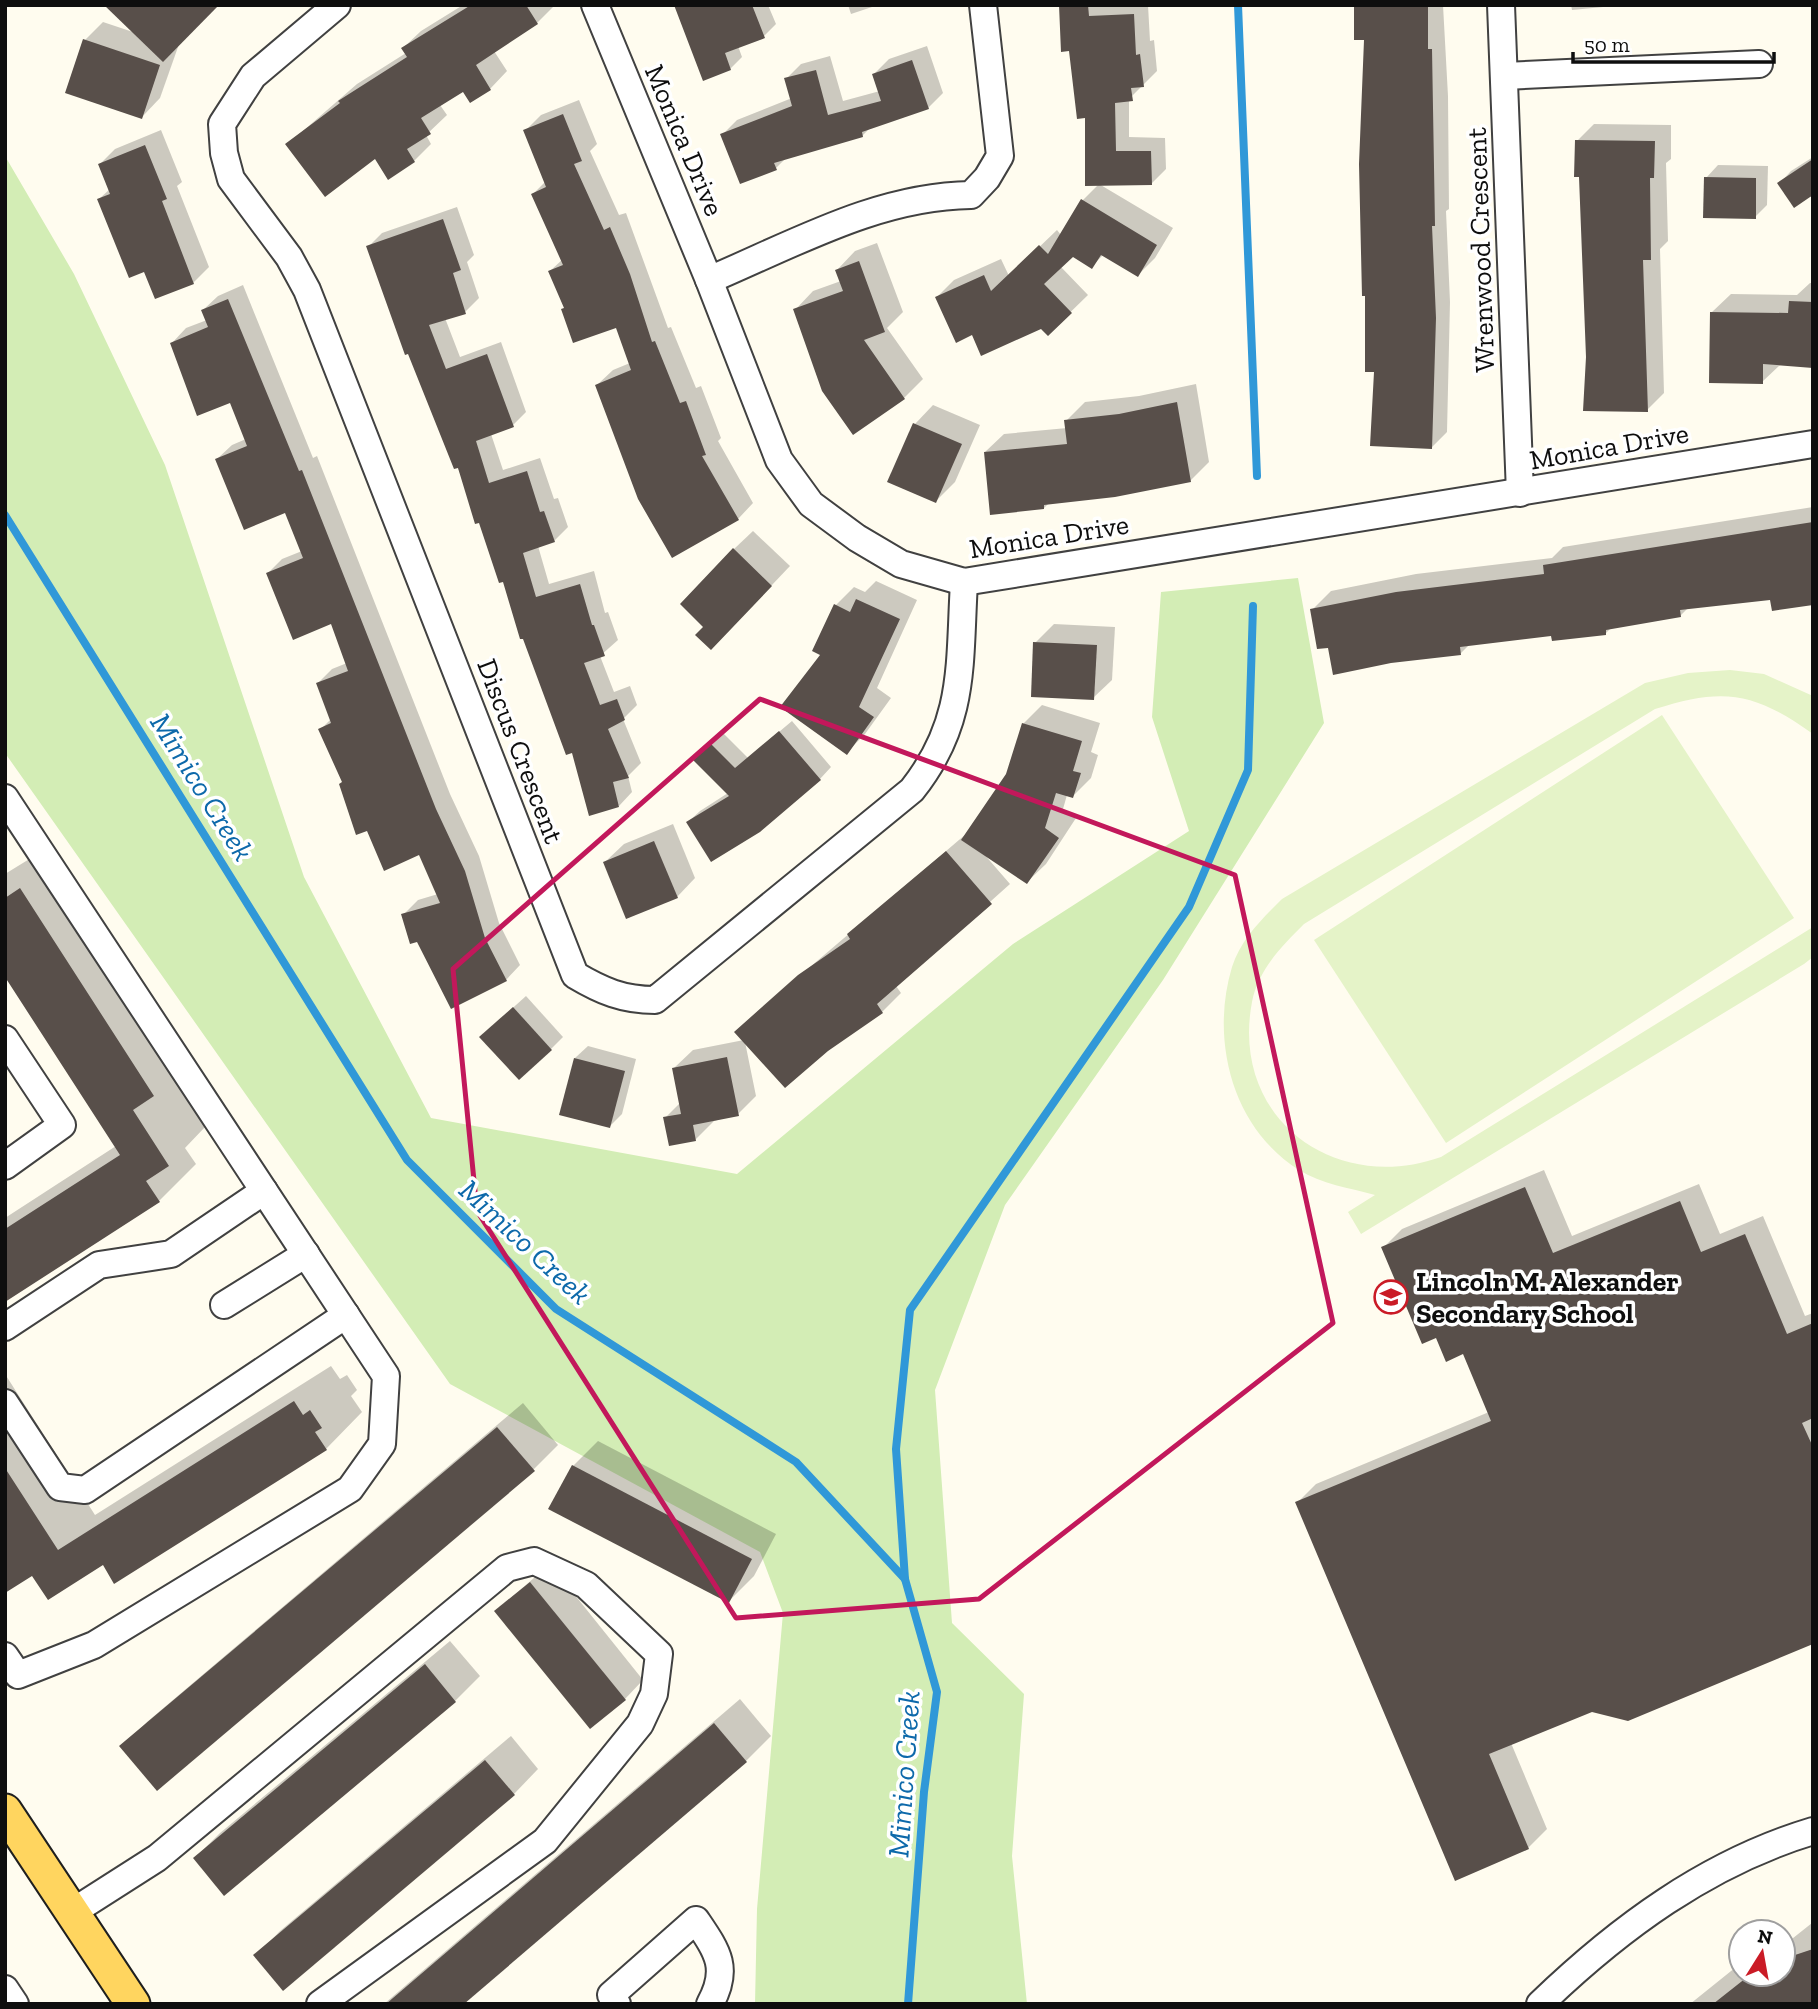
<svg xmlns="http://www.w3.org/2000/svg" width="1818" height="2009" viewBox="0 0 1818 2009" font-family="'Zilla Slab',serif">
  <rect width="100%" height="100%" fill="#fffcef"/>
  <polygon fill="#d3edb5" points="5,156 74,274 165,465 304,877 431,1118 737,1174 1013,944 1189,831 1152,717 1161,592 1298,578 1324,723 1163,980 1005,1205 935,1390 952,1623 1024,1694 1012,1856 1027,2004 755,2004 757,1909 783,1613 760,1552 450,1384 5,753"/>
  <g fill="#e5f3c8">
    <path d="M1730,670l34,4 49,22v38c-59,-42 -89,-47 -158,-25l-351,215c-22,22 -46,46 -52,78 -22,116 82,193 189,155l372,-230v30l-9,7 -443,270 -13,-22 27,-17c-25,-7 -54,-11 -76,-25 -67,-42 -89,-130 -67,-203 9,-28 30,-48 50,-68l363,-216 43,-10z"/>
    <polygon points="1662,715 1794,918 1446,1143 1314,940"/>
  </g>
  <g fill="#0003">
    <polygon points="463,5 555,5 537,23 494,51 507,71 490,89 464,90 440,105 447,115 426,135 431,144 414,161 288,144 357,84 406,53 403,48 421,31"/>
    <polygon points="676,5 768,5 776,24 764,36 738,46 742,57 730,69"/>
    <polygon points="848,5 878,5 851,14"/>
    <polygon points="1074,5 1148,5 1150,41 1154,40 1157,71 1129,99 1129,137 1165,138 1166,169 1151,184 1086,184 1086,116"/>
    <polygon points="1355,5 1443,5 1448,96 1449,209 1446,211 1450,302 1447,432 1432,447 1376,371 1366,39"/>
    <polygon points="1571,5 1624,5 1572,10"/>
    <polygon points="103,22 178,47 160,98 142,117 85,40"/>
    <polygon points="927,46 943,93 928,108 871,127 862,136 787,157 776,168 722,135 737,120 792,98 786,79 801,64 830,56 843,101 880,91 874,74 889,59"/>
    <polygon points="579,100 597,144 590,151 619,215 626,213 668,328 671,327 696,388 701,386 721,438 718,441 753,503 738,519 597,385 613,370 630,363 617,326 565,308 550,271 563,259 533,194 546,181 525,131 541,115"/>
    <polygon points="1594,124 1671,125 1671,159 1666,163 1668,241 1660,249 1664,393 1647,410 1588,357 1581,175 1577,141"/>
    <polygon points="161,130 182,182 177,186 209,267 193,283 145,270 99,199 110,189 100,164 115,149"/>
    <polygon points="1813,157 1813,198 1779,184 1791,171"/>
    <polygon points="1718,165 1768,166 1767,205 1755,217 1706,178"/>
    <polygon points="1099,184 1173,228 1155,258 1138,275 1104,254 1092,266 1072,254 1060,266 1088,295 1048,334 1041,327 973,333 937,297 954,280 1001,259 1009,276 1057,230 1061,235 1082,201"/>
    <polygon points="457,207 474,255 467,262 479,298 465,312 445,318 460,357 501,342 526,412 513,425 491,434 503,470 540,458 554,499 558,498 568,527 554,541 538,546 549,584 594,571 605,613 608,612 618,640 600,656 614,692 630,686 637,705 623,719 641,763 628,776 632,792 619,806 573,751 368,247 382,233"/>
    <polygon points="877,243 903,312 887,328 923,379 904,398 795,310 813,291 841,281 837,270 855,251"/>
    <polygon points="1810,283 1813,283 1813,367 1781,364 1762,382 1712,312 1731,294 1797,295"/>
    <polygon points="243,285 313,458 317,456 450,794 479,856 499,923 520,965 506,980 403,915 418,900 438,894 420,853 368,829 320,730 331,719 318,683 332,669 347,663 332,622 268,573 282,559 302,551 286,511 217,459 232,445 246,439 231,401 172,343 186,328 207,320 203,310 218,296"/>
    <polygon points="1196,384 1209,462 1190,481 1049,503 1044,508 985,452 1004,434 1067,428 1066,421 1085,402 1139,396"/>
    <polygon points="933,405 980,425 955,482 936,501 890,481 915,424"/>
    <polygon points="1813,507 1813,604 1772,598 1689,607 1680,616 1612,627 1606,633 1553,634 1470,644 1460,654 1329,646 1312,610 1331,591 1416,574 1552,558 1563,547"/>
    <polygon points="753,531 790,566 730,629 706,626 734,549"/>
    <polygon points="876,581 917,600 877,688 891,698 865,734 846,753 836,605 854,587 865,592"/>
    <polygon points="1054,624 1115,627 1112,680 1093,698 1035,643"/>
    <polygon points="1042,705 1100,723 1091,752 1098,755 1091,778 1073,796 1067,795 1063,809 1076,818 1046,864 1027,882 984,854 1010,884 896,986 901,993 882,1012 745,1042 756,1096 738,1114 714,1121 695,1140 665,1118 681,1102 674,1068 693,1050 744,1040 755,1014 966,834 1008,774 1023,724"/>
    <polygon points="792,721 831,767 820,779 688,822 700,811 728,793 696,760 723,733 748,758"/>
    <polygon points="673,824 695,878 677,897 605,862 624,844"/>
    <polygon points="57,853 190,1058 172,1076 205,1127 185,1148 196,1164 159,1201 5,1299 5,1218 116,1146 5,974 5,874 31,858 36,866"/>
    <polygon points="526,996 563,1037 551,1049 494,1025"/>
    <polygon points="588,1046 636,1059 622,1114 610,1126 575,1058"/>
    <polygon points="1544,1170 1572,1236 1699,1184 1720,1234 1763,1216 1805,1316 1813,1313 1813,1642 1592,1710 1511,1743 1547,1829 1528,1848 1297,1503 1316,1484 1489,1412 1464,1352 1436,1336 1383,1248 1402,1229"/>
    <polygon points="331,1366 340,1379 347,1375 357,1390 351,1396 362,1412 326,1449 103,1563 5,1578 5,1374 95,1515"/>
    <polygon points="523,1403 558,1445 533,1470 122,1747 147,1722"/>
    <polygon points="598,1441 776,1534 754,1576 729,1601 573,1466"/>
    <polygon points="550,1564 643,1680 625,1699 496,1611"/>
    <polygon points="450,1641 480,1676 455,1701 195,1858 220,1833"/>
    <polygon points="740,1699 771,1736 746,1761 462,2004 384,2004"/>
    <polygon points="511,1736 538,1769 514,1794 256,1956 280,1931"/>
    <polygon points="1812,1923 1813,2004 1690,2004 1741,1963 1741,1974 1783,1974 1783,1946"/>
  </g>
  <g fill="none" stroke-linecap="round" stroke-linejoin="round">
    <g stroke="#3098d8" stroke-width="8">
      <polyline points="1238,5 1257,476"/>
      <polyline points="5,515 407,1160 556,1309 796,1462 905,1579 937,1692 924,1792 908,2004"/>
      <polyline points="905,1579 896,1449 910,1310 1189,907 1248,770 1253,606"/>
    </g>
  </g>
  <g fill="#584f4a">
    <polygon points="104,5 219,5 163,62"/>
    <polygon points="471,5 526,5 538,24 476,65 491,90 470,103 463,92 421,118 431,134 407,149 415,162 388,180 375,159 325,197 285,144 340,103 338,101 407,57 401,48"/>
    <polygon points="674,5 752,5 765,38 725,53 731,70 703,81"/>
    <polygon points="1059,5 1088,5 1089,16 1134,14 1136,55 1140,54 1144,87 1131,88 1133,101 1115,103 1116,151 1151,151 1152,185 1085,186 1085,118 1077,119 1069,51 1061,52"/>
    <polygon points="1354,5 1428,5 1428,49 1432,49 1435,226 1432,226 1436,318 1432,449 1370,446 1374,372 1365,372 1365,296 1362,296 1359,164 1364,40 1354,40"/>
    <polygon points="83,39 160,65 142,119 65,93"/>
    <polygon points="912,60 929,109 862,132 863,137 774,163 777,170 740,184 720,134 792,106 784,78 816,70 828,115 881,101 872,74"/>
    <polygon points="563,114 582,161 574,164 604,230 610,227 630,274 652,342 655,341 680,403 686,401 706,455 702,456 739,520 672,558 638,499 595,385 631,370 616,328 573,343 561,309 564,308 548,271 563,265 531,194 546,187 523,130"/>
    <polygon points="1575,140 1655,141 1654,178 1650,178 1651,260 1643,260 1648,412 1583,411 1586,357 1579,177 1574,177"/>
    <polygon points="145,145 167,199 162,201 194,284 155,299 144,272 129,278 97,199 110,194 98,164"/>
    <polygon points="1813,159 1813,195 1794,208 1777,183"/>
    <polygon points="1704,177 1756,178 1756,219 1703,218"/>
    <polygon points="1081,199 1157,245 1138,277 1101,255 1092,269 1073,257 1044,284 1072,313 1048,336 1041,329 981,356 972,335 956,343 935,297 984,275 991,291 1039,245 1048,254"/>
    <polygon points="443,219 461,270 453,273 466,314 429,325 446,369 487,354 514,427 476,441 489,483 527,471 540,512 544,511 555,542 523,553 536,597 580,584 592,625 594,625 605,656 584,663 600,705 617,699 625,720 608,729 629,778 613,782 619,807 589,816 572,753 566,755 523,639 520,639 503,582 499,583 479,523 475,524 458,468 454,469 408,354 405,355 366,246"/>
    <polygon points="859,261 885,332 864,340 905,399 853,435 822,391 793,309 843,291 835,270"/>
    <polygon points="228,299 299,471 302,470 436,809 465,871 485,938 507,981 451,1009 417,942 410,944 401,914 440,903 419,855 384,871 367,831 356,835 339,784 342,782 318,729 331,723 316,683 348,671 331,624 293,640 266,573 303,558 285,513 244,530 215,459 247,446 230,403 197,416 170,343 208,327 201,310"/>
    <polygon points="1789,301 1813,302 1813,368 1763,364 1763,384 1709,383 1710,312 1788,313"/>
    <polygon points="1177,402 1191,482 1115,497 1044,505 1044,509 990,515 984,452 1067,444 1064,420 1119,414"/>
    <polygon points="913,423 962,444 936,503 887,482"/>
    <polygon points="1813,522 1813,605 1772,611 1770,600 1680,610 1681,617 1606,630 1606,635 1552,641 1551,636 1460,647 1461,655 1391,663 1333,675 1328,648 1317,649 1310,609 1396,592 1544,574 1543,565"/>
    <polygon points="733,548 772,586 711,650 695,635 703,627 680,604"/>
    <polygon points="856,599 900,619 859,707 874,717 847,755 780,707 820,655 812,651 834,604 850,612"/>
    <polygon points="1033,642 1097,645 1094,700 1031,697"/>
    <polygon points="1022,723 1082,741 1073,771 1081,773 1073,798 1056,793 1045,828 1059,838 1027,884 961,840 1006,774"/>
    <polygon points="779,731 821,780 760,832 711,862 686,822 729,796 693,760 710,743 735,768"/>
    <polygon points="654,841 678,898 626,919 603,862"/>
    <polygon points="946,851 992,904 877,1004 883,1013 828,1051 785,1088 734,1032 798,975 850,939 847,934"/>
    <polygon points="20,888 154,1096 133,1110 169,1166 146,1181 160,1202 5,1302 5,1229 120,1155 5,977 5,898"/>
    <polygon points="513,1007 552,1050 519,1080 479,1037"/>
    <polygon points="727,1057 739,1116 693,1125 696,1141 669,1146 663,1117 681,1114 672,1068"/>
    <polygon points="574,1058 625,1071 610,1128 559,1115"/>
    <polygon points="1525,1187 1553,1253 1680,1201 1701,1252 1745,1234 1787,1334 1813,1323 1813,1418 1802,1423 1813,1447 1813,1644 1628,1721 1592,1712 1489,1754 1529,1849 1455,1881 1295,1502 1491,1421 1463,1354 1446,1362 1436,1338 1422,1344 1381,1247"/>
    <polygon points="294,1401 303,1415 310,1410 322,1428 315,1432 327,1450 114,1584 103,1565 48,1600 32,1576 5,1593 5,1468 58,1550"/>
    <polygon points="497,1427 535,1471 157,1791 119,1746"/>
    <polygon points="572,1465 752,1559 729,1603 548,1509"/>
    <polygon points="530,1582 626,1700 590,1729 494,1611"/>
    <polygon points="425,1664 456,1702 224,1896 193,1858"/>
    <polygon points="714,1723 747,1762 464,2004 386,2004"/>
    <polygon points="485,1760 515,1795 283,1991 253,1955"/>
    <polygon points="1813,1949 1813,2004 1713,2004 1751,1974 1783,1974 1783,1959"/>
  </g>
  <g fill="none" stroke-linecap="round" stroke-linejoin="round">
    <defs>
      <g id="minor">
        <path d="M337,5l-84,71 -31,48 2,29 7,26 58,78 18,33 268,685c27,16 48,25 80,25l257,-210c54,-68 47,-125 52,-208"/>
        <polyline points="595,5 709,280 779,460 811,504 857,538 901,564 964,582 1813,444"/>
        <polyline points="1501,5 1520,493"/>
        <polyline points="1505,76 1759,64"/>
        <path d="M709,280c85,-36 169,-84 262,-85l16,-17 13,-22 -17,-151"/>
        <polyline points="5,798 386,1376 382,1444 350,1489 94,1645 18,1675 5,1656"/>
        <polyline points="5,1039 62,1125 5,1166"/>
        <polyline points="224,1305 306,1254"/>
        <polyline points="5,1327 99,1265 171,1254 264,1191"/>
        <polyline points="5,1403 60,1487 85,1490 346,1315"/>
        <polyline points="74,1911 157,1858 507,1568 534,1561 586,1585 659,1654 654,1694 640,1724 545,1841 320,2004"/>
        <polyline points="5,1989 15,2004"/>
        <path d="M617,2004l-6,-9 85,-75c21,31 34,48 14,84"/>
        <path d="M1540,2004c79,-76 167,-141 273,-173"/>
      </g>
      <polyline id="major" points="5,1811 133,2004"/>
    </defs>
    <use href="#minor" stroke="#414141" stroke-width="30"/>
    <use href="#major" stroke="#1f1f1f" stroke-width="37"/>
    <use href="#minor" stroke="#fff" stroke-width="26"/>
    <use href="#major" stroke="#ffd55f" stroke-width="33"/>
  </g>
  <path fill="none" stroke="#c2185b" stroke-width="5" stroke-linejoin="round" d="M760,699l475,176 98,448 -354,276 -243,19 -259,-407 -24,-242z"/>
  <defs>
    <symbol id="school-ring" viewBox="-11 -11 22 22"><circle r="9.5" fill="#fff" stroke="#ca1b26" stroke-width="1.5"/><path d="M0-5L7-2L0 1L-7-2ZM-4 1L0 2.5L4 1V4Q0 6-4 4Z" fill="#ca1b26"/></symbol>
  </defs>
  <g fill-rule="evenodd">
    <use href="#school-ring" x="1372" y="1278" width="38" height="38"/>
  </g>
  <g text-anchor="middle" stroke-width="7" stroke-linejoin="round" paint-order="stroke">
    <g font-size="28" fill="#0e0e0e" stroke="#fff">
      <text transform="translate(685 140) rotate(67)" y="10">Monica Drive</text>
      <text transform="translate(1480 250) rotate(-92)" y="10">Wrenwood Crescent</text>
      <text transform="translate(1609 446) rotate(-10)" y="10">Monica Drive</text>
      <text transform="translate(1049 536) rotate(-9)" y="10">Monica Drive</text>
      <text transform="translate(521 751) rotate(69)" y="10">Discus Crescent</text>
    </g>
    <g font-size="28" font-weight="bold" fill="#0e0e0e" stroke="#fff" text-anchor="start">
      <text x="1416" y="1291">Lincoln M. Alexander<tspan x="1416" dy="32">Secondary School</tspan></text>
    </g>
    <g font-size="30" font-style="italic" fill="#0d69aa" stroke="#fff">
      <text transform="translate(202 787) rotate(58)" y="10">Mimico Creek</text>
      <text transform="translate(525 1242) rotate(43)" y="10">Mimico Creek</text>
      <text transform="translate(904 1774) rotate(-86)" y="10">Mimico Creek</text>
    </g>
  </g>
  <rect width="1818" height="2009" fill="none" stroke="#0e0e0e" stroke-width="14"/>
  <g transform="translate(1762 1953) rotate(11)"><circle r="33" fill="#ffffff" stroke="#9f9f9f" stroke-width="2"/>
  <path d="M0-5L12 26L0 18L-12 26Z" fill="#ca1b26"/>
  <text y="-10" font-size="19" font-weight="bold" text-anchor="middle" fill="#0e0e0e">N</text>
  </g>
  <path d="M1573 52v10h201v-10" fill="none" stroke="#0e0e0e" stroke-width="3.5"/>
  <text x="1584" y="52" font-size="21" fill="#0e0e0e" stroke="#ffffff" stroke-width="5" paint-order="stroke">50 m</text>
</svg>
